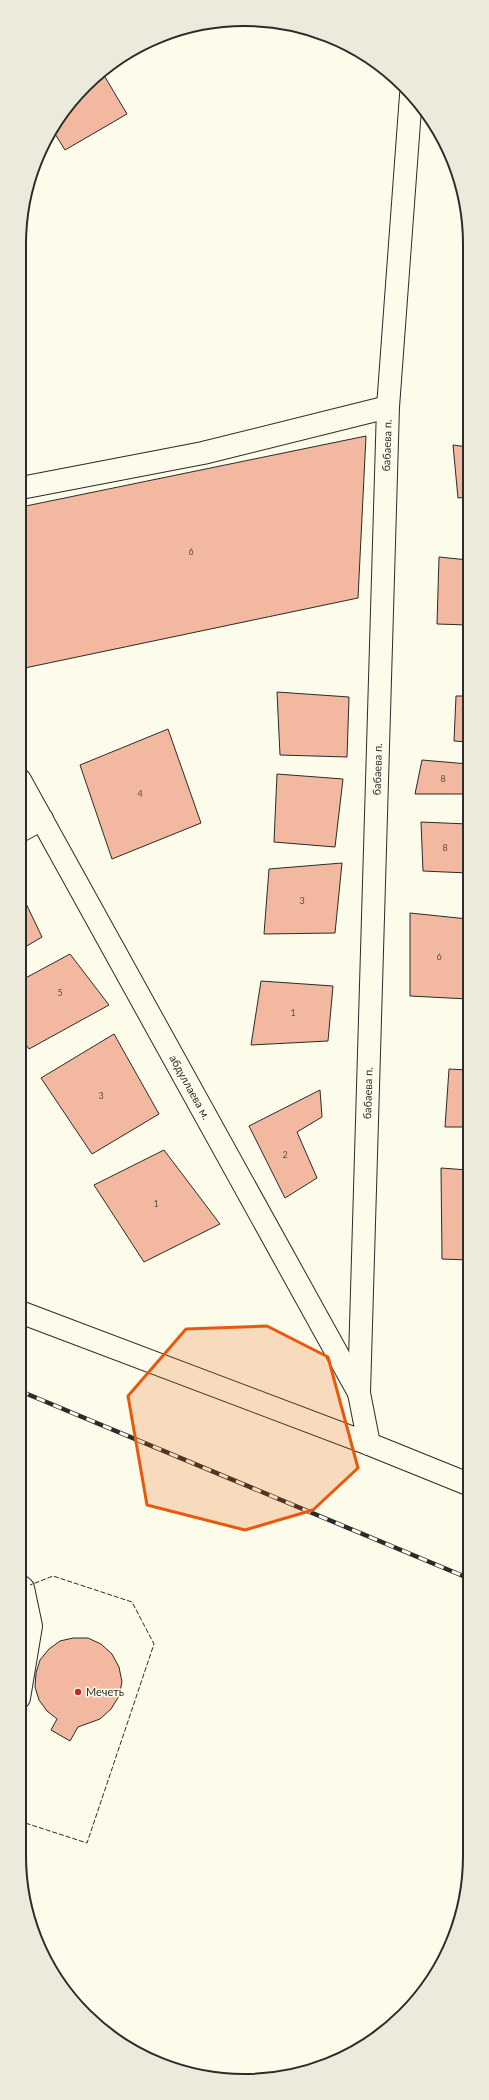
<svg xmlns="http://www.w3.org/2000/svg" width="489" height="2100" viewBox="0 0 489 2100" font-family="Lato,sans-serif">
  <rect width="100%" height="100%" fill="#fdfbea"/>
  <g fill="#f2b8a0" stroke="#2b2b2b">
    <polygon points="102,72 127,114 65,150 52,129"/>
    <polygon points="468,230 468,270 463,270"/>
    <polygon points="366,436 358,598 20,669 21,507"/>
    <polygon points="453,445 468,447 468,497 458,498"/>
    <polygon points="439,557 468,560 468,625 437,624"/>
    <polygon points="277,692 349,697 347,757 280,755"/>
    <polygon points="456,696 468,696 468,742 454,741"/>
    <polygon points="168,729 201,823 112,859 80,765"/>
    <polygon points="422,760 468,764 468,794 415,794"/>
    <polygon points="277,774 343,779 335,847 274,842"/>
    <polygon points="421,822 468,824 468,873 423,871"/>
    <polygon points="342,863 335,933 264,934 269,869"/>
    <polygon points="20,891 42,937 20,950"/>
    <polygon points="410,913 468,919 468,999 410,996"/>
    <polygon points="70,954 109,1005 29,1049 20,1036 20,981"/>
    <polygon points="261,981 333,986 328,1041 251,1045"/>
    <polygon points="114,1034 159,1114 92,1154 41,1078"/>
    <polygon points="449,1069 468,1070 468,1127 445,1127"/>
    <polygon points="320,1090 322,1117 297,1132 317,1178 285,1198 249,1126"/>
    <polygon points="164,1150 220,1224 144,1262 94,1185"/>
    <polygon points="441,1168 468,1170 468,1260 442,1259"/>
    <polygon points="73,1638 88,1638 101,1644 112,1654 119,1667 122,1682 119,1696 111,1709 100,1719 78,1727 70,1741 51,1730 57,1719 47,1711 39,1700 35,1687 36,1673 40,1660 49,1649 60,1641"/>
  </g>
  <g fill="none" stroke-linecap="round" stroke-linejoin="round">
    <defs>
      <g id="minor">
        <polyline points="21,488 203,453 388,407"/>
        <path id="s1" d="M20,780l339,613"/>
        <polyline points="20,831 42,819"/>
        <polyline points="20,1312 369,1444 468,1484"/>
        <path id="s2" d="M369,1444l-10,-51 29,-986 23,-312"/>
        <polyline points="19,1698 31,1626 23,1588 19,1585"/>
      </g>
    </defs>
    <use href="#minor" stroke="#2b2b2b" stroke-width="24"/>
    <use href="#minor" stroke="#fdfbea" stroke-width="22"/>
    <defs>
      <polyline id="rail" points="20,1391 468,1578"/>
    </defs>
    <use href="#rail" stroke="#2b2b2b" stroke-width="4.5"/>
    <use href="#rail" stroke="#fdfbea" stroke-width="3" stroke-dasharray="9" stroke-linecap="butt"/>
    <polyline stroke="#2b2b2b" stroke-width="1" stroke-dasharray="5 2" stroke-linecap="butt" points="19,1821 87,1843 154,1644 132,1602 53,1576 30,1585"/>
  </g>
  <path fill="#e8590c" fill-opacity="0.2" stroke="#e8590c" stroke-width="3" stroke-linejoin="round" d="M267,1326l61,31 30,111 -45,42 -68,20 -98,-25 -19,-109 58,-67z"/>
  <circle fill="#c62828" stroke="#fdfbea" stroke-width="1.5" cx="78" cy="1692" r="4"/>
  <g text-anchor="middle" stroke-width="3" stroke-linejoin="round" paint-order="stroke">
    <g font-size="9" fill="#5d4e48">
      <text x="191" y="555">6</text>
      <text x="443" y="782">8</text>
      <text x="140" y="797">4</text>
      <text x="445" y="851">8</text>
      <text x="302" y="904">3</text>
      <text x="439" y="960">6</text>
      <text x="60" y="996">5</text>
      <text x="293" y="1016">1</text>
      <text x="101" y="1099">3</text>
      <text x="285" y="1158">2</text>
      <text x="156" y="1207">1</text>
    </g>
    <g font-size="11" fill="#2b2b2b" stroke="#fdfbea">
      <text dy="4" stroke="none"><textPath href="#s2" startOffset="1000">бабаева п.</textPath></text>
      <text dy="4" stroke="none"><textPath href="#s2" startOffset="676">бабаева п.</textPath></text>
      <text dy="4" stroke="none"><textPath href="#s1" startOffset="351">абдуллаева м.</textPath></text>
      <text dy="4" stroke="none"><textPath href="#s2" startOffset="352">бабаева п.</textPath></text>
    </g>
    <g font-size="11" fill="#2b2b2b" stroke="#fdfbea" text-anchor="start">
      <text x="86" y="1696">Мечеть</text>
    </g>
  </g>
  <path d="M0 0H489V2100H0ZM244 26H245A218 218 0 0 1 463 244V1856A218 218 0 0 1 245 2074H244A218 218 0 0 1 26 1856V244A218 218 0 0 1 244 26Z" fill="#eceadb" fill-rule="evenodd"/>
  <path fill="none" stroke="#2b2b2b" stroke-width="2" d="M244 26H245A218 218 0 0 1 463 244V1856A218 218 0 0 1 245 2074H244A218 218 0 0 1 26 1856V244A218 218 0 0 1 244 26Z"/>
</svg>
